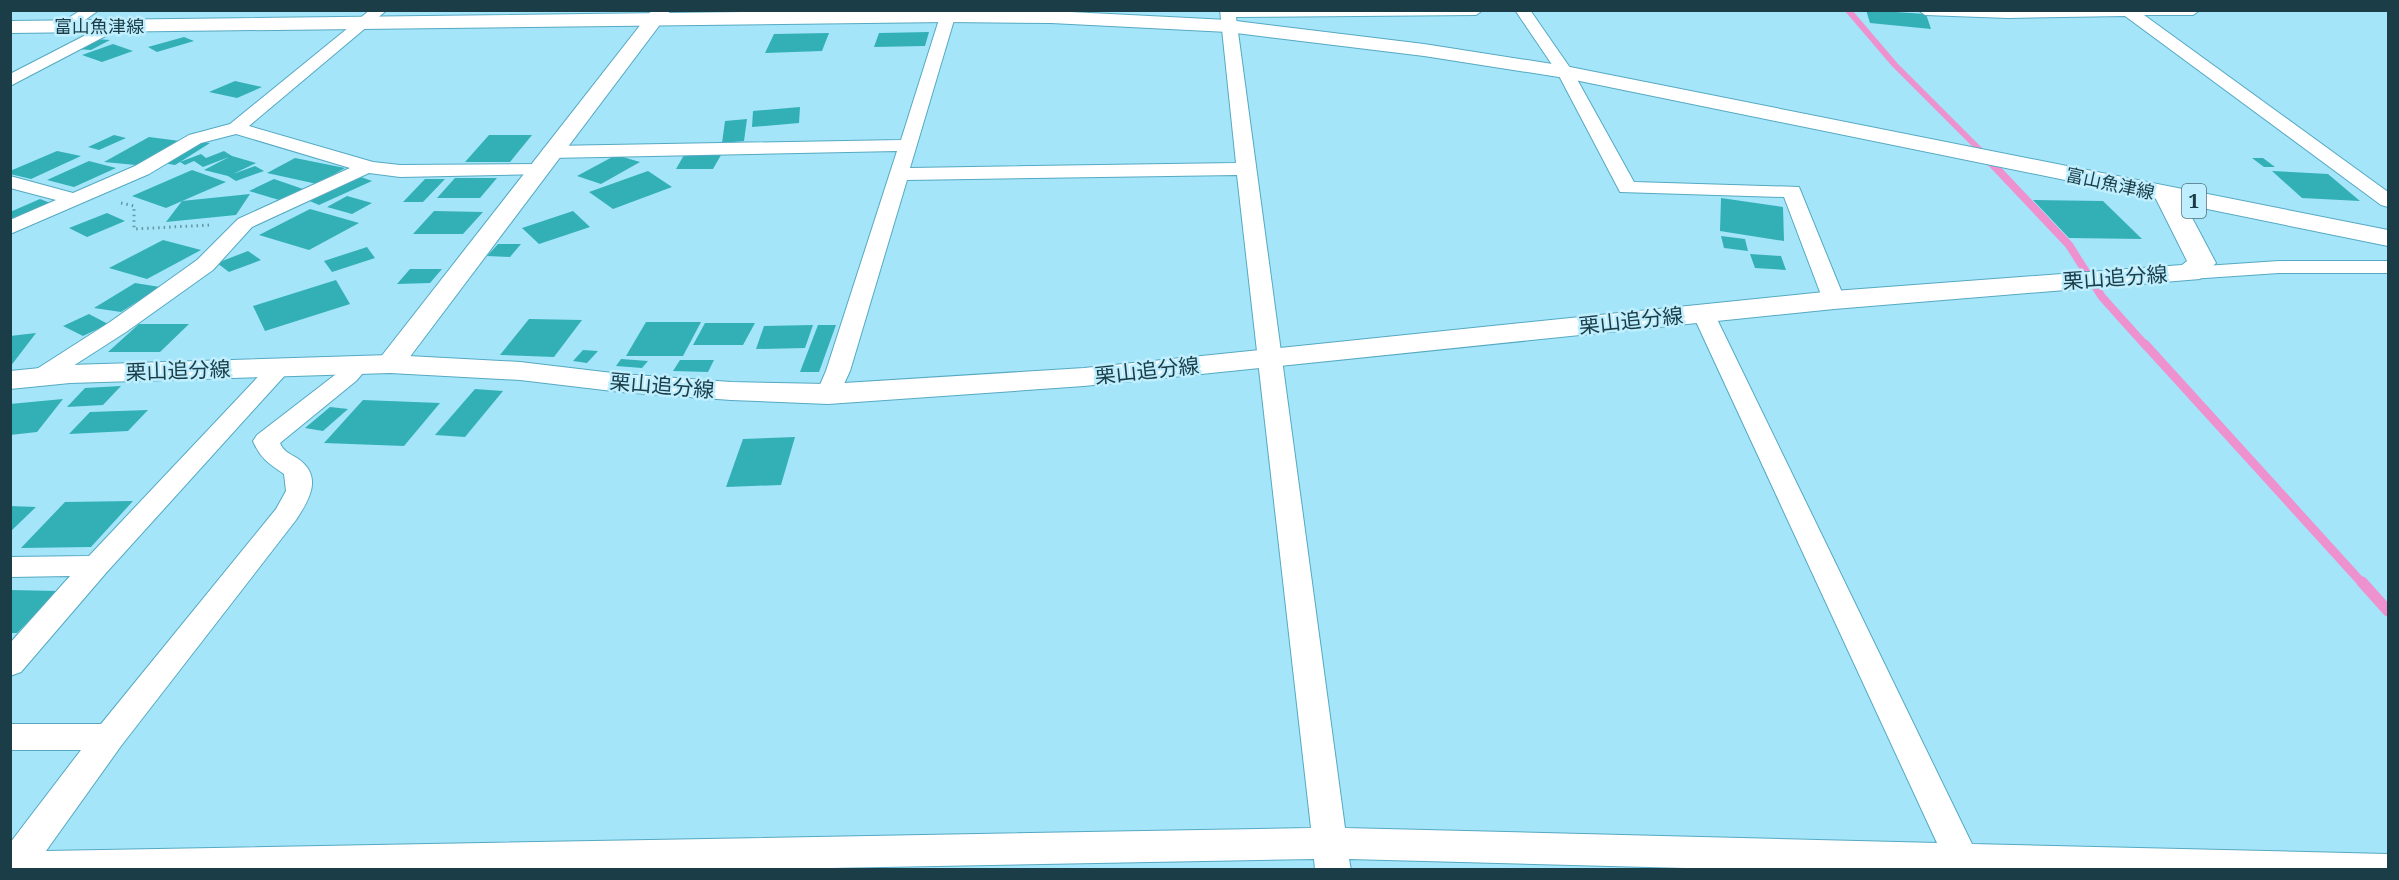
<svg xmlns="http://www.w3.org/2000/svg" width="2399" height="880" viewBox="0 0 2399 880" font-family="'Noto Serif','Noto Sans JP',serif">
  <rect width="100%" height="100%" fill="#a4e5fa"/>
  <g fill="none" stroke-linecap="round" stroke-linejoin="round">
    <polyline stroke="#ed92cf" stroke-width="6" points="1848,10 1895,65 1984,154"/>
    <polyline stroke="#ed92cf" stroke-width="8" points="1982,153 2069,245 2102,297 2146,346"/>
    <polyline stroke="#ed92cf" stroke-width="9" points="2145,344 2363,584"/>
    <polyline stroke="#ed92cf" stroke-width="11" points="2362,582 2388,611"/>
  </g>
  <g fill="#32b0b6">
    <polygon points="1866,10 1926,14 1931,29 1870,23"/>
    <polygon points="929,32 925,46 874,47 879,33"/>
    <polygon points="829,33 822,51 765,53 774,34"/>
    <polygon points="184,37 194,41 157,52 148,47"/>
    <polygon points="96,39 110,40 91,50 77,49"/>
    <polygon points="113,44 133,51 102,62 82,55"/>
    <polygon points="235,81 262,87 237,98 209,92"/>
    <polygon points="800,107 799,123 752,127 753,111"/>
    <polygon points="747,119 744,141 722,143 725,121"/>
    <polygon points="114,135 126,138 99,150 88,147"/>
    <polygon points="489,135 532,135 510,162 465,162"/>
    <polygon points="149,137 180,141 136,165 104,162"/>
    <polygon points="199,142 210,143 180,162 201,154 206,158 224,151 232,156 256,163 233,174 255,166 264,171 236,181 228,176 204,170 229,157 203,167 194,161 185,165 180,162 175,165 163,163"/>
    <polygon points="57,151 81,156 31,179 10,174 10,171"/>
    <polygon points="616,155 640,162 601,184 577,176"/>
    <polygon points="684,155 721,155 713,169 676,169"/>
    <polygon points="295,158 345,168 317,184 267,173"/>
    <polygon points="2252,158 2263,158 2275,167 2264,167"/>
    <polygon points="89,161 116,168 74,187 47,180"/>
    <polygon points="192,170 226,182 166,208 132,196"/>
    <polygon points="648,171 672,187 613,209 589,192"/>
    <polygon points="2272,171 2328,174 2360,201 2302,198"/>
    <polygon points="358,176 372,181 319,205 305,199"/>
    <polygon points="455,178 497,178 480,198 437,198"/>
    <polygon points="274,179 303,189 279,200 249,191"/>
    <polygon points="425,179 445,179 423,202 403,202"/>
    <polygon points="250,194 236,215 166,222 182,201"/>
    <polygon points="347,196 372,203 352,214 327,207"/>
    <polygon points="1721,198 1783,207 1784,241 1720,231"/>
    <polygon points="40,199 53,204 17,219 10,217 10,212"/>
    <polygon points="2033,200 2103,201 2142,239 2069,238"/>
    <polygon points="310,209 359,223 309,250 259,235"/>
    <polygon points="434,211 483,212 463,234 413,234"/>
    <polygon points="573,211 590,227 539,244 522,228"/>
    <polygon points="107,213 125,221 87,237 69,228"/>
    <polygon points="1721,236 1745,239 1748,251 1724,248"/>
    <polygon points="163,240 201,250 147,279 109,268"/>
    <polygon points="498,244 521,244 510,257 487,256"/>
    <polygon points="367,247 375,258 332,272 324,261"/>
    <polygon points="248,251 261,260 229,272 217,263"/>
    <polygon points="1750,254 1781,256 1786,270 1755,268"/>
    <polygon points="410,269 442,269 430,283 397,284"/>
    <polygon points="336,280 350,304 265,331 253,306"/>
    <polygon points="135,283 160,287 121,312 94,308"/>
    <polygon points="89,314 108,324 83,336 63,326"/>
    <polygon points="529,319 582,320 554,357 500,355"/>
    <polygon points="646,322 701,322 683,356 626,356"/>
    <polygon points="705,323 755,323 743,345 693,345"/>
    <polygon points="139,324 189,324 160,352 108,352"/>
    <polygon points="813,325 805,348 756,349 764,326"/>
    <polygon points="818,325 836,325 819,372 800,372"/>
    <polygon points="36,333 10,367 10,336"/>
    <polygon points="583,350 598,351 587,363 573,361"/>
    <polygon points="621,359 648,361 642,368 616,366"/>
    <polygon points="680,360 714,360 708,372 673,371"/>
    <polygon points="121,386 103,405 67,407 85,388"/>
    <polygon points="475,389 503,391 465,437 435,435"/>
    <polygon points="63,399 37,432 10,435 10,404"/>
    <polygon points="363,400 440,403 404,446 324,443"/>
    <polygon points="330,407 348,409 323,431 305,428"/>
    <polygon points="148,410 128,431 69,434 90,412"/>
    <polygon points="795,437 781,485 726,487 743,439"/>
    <polygon points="133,501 91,547 21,548 65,502"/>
    <polygon points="10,506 36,507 10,532"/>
    <polygon points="10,590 58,591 17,633 10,633"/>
  </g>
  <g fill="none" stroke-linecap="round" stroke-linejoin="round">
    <defs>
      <g id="minor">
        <polygon points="81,10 99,10 71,30 59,30 57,27 59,24"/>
        <polygon points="370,10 387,10 249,126 373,162 400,165 537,164 544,166 547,170 544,174 400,177 369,173 252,227 213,270 126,332 48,382 40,384 32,382 28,377 32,372 110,322 197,260 238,219 350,168 236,134 201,143 149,174 10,234 10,220 56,200 10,188 10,176 73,193 135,166 189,135 230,124"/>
        <path d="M942,10h15l-47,158 326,-5 -16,-153h263l-7,5 -240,2 109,811 592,15 -245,-530 3,-5 8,-2 8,2 3,5 258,531 415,10 1,16h-626l-413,-11 2,11h-36l-1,-11 -591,11h-713v-27l71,-93h-71v-26h91l175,-215 10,-18 -2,-17c-15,-10 -24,-16 -31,-33l4,-6 83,-64c8,-10 13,-14 26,-11l4,5 -14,16 -76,62c3,8 10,11 17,15 27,18 12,42 -1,62l-175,226 -75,105 1265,-23 -74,-653 -330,5 -57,191 -13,28 -9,2 -9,-2 -3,-5 10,-23 71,-220 -346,7 -7,-2 -2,-4 2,-4 7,-2 350,-6z"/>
        <polygon points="1515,10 1530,10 1573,72 1634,182 1799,187 1845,300 1842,305 1834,307 1826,305 1823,300 1784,197 1620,192 1557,72"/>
        <polygon points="1918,10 2200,10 2193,15 2144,15 2388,192 2388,207 2381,205 2125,16 2008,18 1925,15"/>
        <polygon points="111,22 119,27 117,30 10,86 10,74"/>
        <polygon points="2279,261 2388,261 2388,273 2279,273 2190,279 2182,278 2179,273 2182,268 2190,267"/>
        <polygon points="280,360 288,362 292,367 288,372 106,573 21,672 10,676 10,643 70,576 10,577 10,557 89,556 272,362"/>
      </g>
      <polygon id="tertiary" points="652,10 671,10 400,370 390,373 380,370 375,364 380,358"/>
      <polygon id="secondary" points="2167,187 2176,190 2180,195 2216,263 2200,279 1834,309 1084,386 828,404 731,400 621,392 520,380 390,373 70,383 10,389 10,371 70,365 390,355 520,362 621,374 731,382 828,384 1084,368 1834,291 2182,265 2187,261 2154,195 2158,190"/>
      <polygon id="primary" points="908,10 1051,11 1228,20 1424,44 1565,66 2388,230 2388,246 1565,78 1424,56 1228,32 1051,23 948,22 10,33 10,21"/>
    </defs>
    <use href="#minor" stroke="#55a9c2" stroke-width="2"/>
    <use href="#tertiary" stroke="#55a9c2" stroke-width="2"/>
    <use href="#secondary" stroke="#55a9c2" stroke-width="2"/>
    <use href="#primary" stroke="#55a9c2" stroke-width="2"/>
    <polyline stroke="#6497a6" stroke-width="3" stroke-dasharray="1.5 4" stroke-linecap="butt" points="121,203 134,206 134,229 210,225"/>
    <use href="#minor" fill="#fff" fill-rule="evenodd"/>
    <use href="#tertiary" fill="#fff" fill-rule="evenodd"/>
    <use href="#secondary" fill="#fff" fill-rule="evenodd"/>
    <use href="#primary" fill="#fff" fill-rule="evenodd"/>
  </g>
  <g text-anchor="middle" stroke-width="5" stroke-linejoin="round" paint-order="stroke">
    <g font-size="18" fill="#1a3d47" stroke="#bfefff">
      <text x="99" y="33">富山魚津線</text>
      <text transform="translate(2110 184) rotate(12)" y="6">富山魚津線</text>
    </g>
    <rect fill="#bfefff" stroke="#4c727e" stroke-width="1.5" x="2182" y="184" width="24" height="34" rx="4.5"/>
    <g font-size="20" font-weight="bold" fill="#1a3d47">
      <text x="2194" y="208">1</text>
    </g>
    <g font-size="21" fill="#1a3d47" stroke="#bfefff">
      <text transform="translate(2115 278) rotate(-4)" y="7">栗山追分線</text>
      <text transform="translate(1631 321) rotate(-6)" y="7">栗山追分線</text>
      <text transform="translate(178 371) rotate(-2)" y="7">栗山追分線</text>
      <text transform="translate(1147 371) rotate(-6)" y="7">栗山追分線</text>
      <text transform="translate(662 386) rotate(5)" y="7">栗山追分線</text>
    </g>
  </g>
  <rect width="2399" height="880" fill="none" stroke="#1a3d47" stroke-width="24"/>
</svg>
